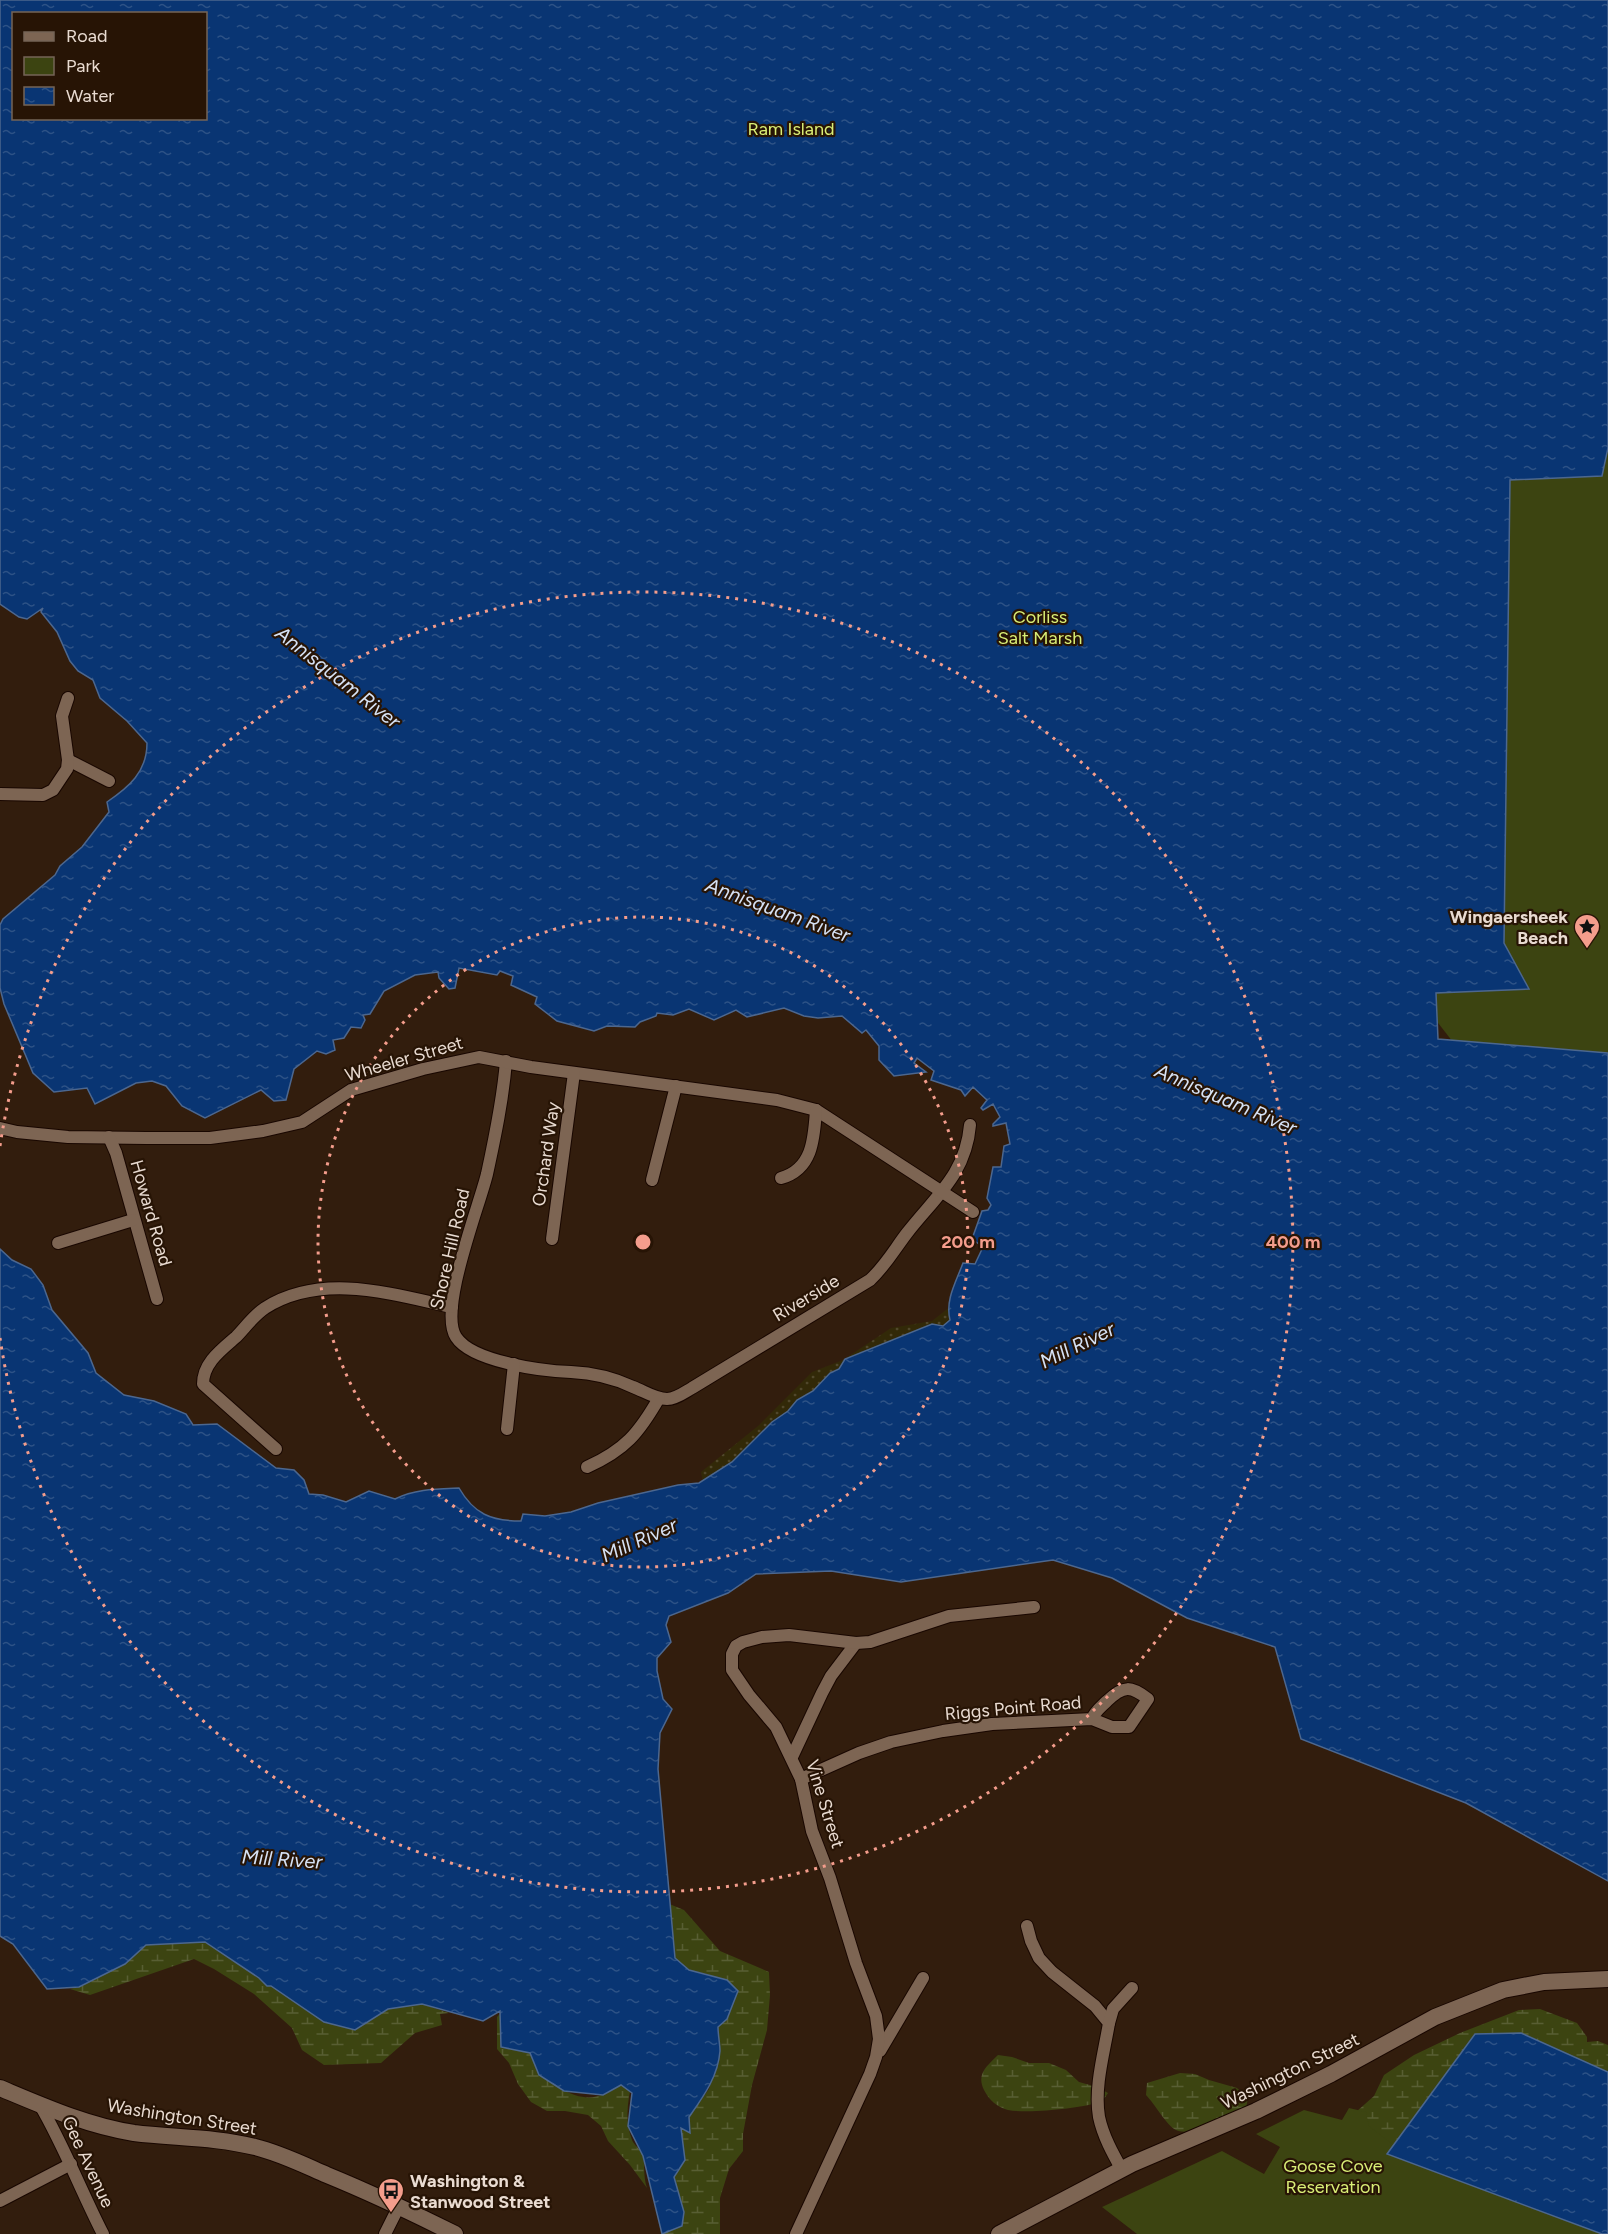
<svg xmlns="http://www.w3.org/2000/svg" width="1608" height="2234" viewBox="0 0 1608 2234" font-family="Figtree,sans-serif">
  <defs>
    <pattern id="wetland-marsh" width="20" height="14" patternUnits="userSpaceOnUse" patternTransform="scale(1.5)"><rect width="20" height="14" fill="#3c4411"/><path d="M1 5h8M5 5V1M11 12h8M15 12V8" fill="none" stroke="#585e33"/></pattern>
    <pattern id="sand-dots" width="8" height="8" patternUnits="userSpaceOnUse" patternTransform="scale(1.5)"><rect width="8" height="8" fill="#322908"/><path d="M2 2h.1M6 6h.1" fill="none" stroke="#50472b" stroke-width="1.8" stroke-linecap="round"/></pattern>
    <pattern id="water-ripples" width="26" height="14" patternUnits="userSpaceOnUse" patternTransform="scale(1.5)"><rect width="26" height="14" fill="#093573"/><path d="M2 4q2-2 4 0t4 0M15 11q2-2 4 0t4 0" fill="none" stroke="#2d5286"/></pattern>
  </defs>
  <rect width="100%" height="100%" fill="#321d0d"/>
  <g fill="url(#wetland-marsh)">
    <polygon points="667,1903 684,1910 720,1951 769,1972 770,1995 767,2030 752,2085 743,2134 743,2151 729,2169 720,2198 720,2234 662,2234 682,2226 674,2177 685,2160 681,2127 709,2089 720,2051 718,2027 727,2019 735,1996 707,1974 689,1970 671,1955"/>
    <polygon points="186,1930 355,2030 388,2009 422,2004 449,2013 440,2014 442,2025 415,2033 381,2063 324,2065 302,2050 292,2028 254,1994 214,1969 194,1959 90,1995 70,1989 79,1987 125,1964 151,1940"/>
    <path d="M506,2007l20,4 13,64c18,12 42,30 65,19 11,-5 18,-12 29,-16 -5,21 -9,41 -1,62 2,5 9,10 11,15 2,8 0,22 4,33l-17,-23 -22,-24 -7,-15 -13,-11 -23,-4h-18l-16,-9 -13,-18 -9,-21 -12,-14v-32z"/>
    <polygon points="1540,2009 1577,2023 1587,2037 1587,2042 1598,2041 1608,2045 1608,2234 1396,2164 1356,2112 1374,2096 1384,2075 1414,2055 1460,2033 1519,2010"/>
    <path d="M998,2055l14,2 17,6h20l17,7 13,12 18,5 11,6 -6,9c-23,6 -71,12 -94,8 -11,-3 -19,-10 -24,-20 -8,-16 3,-24 14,-35z"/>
    <path d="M1180,2073l15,1 14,6 28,8 11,10 -2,10c-16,7 -54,30 -70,22 -9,-4 -22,-27 -30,-35l1,-12z"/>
  </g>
  <polygon fill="url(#sand-dots)" points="951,1306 964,1316 755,1453 704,1489 701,1472 758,1426 812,1372 843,1360 891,1328 932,1321"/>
  <g fill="#3c4411">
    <polygon points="1608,40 1608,1093 1456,1046 1435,1019 1294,225"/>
    <polygon points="1349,2108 1366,2112 1369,2126 1410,2158 1608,2234 1137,2234 1102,2207 1222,2151 1264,2174 1280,2147 1256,2134 1304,2110 1342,2120"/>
  </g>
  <g fill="url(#water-ripples)" stroke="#4c678f" stroke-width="1.5" fill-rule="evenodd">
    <path d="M0,0h1608v448l-6,28 -92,4 -6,463 25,46 -93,4 2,46 170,14v828l-142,-78 -165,-64 -26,-92 -88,-29 -75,-40 -59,-18 -152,22 -70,-11 -75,3 -28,19 -59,23 -3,9 5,17 -14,16v13l6,28 9,10 -12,24 -2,36 17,189 14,12 38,10 11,11 -11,28 -9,8c0,8 2,17 2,24 -2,26 -17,46 -31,66l1,16 -9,-5 4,32 -11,17 10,35 -2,14 -20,8 -19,-78 -15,-30 4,-33 -11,-8 -18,10 -39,-4 -25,-16 -9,-22 -29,-6 -1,-36 -17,10 -61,-17 -34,5 -33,21 -31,-8 -53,-36h-4l-8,-8 -54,-36 -59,3 -21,19 -46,23 -32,2 -34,-45 -13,-8v-687l12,11 19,9 12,16 9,25 36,43 8,20 28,22 30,6 32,13 7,11 24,-1 59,44 18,2 10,10 5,14 14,1 23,7 23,-11 26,8c20,-10 42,-10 64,-11 15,26 32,33 62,33l2,-7 22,2 26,-4 27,-9 80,-18 21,-2 33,-21 40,-40 16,-11 9,-11 16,-9 17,-18 9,-4 6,-10 87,-35 11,2 7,-6c-5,-20 6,-38 13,-57l12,1 8,-17 -11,-8 10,-28 6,-1 3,-5 -4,-7 6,-31h8l3,-21 6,-2 -4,-21 -13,3v-2l7,-7 -7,-13 -10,6 -2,-2 6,-8 -14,-13 -8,9 -4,-6 -30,-10 3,-9 -17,-13 -3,5 12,9 -32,4 -15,-16v-14l-13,-16 -4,3 -20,-17 -24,2 -14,-2 -20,-8 -37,9 -11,-7 -22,10 -25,-11 -16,6 -16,-2 -1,3 -16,6 -5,5 -28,-1 -13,5 -37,-10 -22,-17 2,-7 -26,-12 2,-9 -13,-5 -3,4 -38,-7 -4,20 -6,1 -10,-11 -1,-6 -23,3 -31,16 -14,23 -7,1 2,5 -4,8 -10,-1 -7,11 -11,2 2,10 -9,4 -9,-3 -23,18 -8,31 -12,1 -13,-11 -56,28 -23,-12 -16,-20 -14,-5 -16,2 -41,21 -8,-16 -33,4 -21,-19 -29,-69 -4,-16v-63l3,-6 52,-44 5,-9 22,-19 27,-35 -2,-10c22,-15 40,-30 40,-59l-20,-22 -27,-23 -7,-18 -15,-9 -8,-10 -13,-29 -16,-20 2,-4 -16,11 -8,-2 -19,-13zM14,14h192v104h-192z"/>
    <polygon points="1521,2033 1608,2072 1608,2234 1602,2234 1387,2154 1475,2034"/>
  </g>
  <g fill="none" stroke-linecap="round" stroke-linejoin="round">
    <defs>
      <g id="street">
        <polyline points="68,760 109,781"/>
        <polyline points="0,794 43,795 53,790 67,769 68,760 62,716 68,698"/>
        <path d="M506,1061c-3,38 -11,76 -19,113 -8,33 -49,136 -31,163 16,25 87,34 115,35 22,1 43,6 62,15 11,4 22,12 34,12 9,0 18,-7 25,-11l178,-108c16,-15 24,-30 37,-47 28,-36 59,-59 63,-108"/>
        <polyline points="0,1128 17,1132 68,1137 146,1138 210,1138 263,1131 302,1122 351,1090 423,1069 479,1057 531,1067 777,1100 816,1110 973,1212"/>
        <polyline points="109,1137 116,1153 157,1299"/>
        <path d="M781,1178c32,-9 33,-40 35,-68"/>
        <polyline points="652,1180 676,1086"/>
        <polyline points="552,1239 574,1073"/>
        <polyline points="58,1243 133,1220"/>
        <polyline points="507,1429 514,1364"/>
        <path d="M276,1449l-73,-65c0,-21 18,-34 33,-47 9,-9 17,-21 29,-29 57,-36 127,-14 187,-1"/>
        <path d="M587,1467c38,-17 52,-34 72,-69"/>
        <polyline points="792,1757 822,1693 831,1676 856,1643"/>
        <path d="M801,1779l58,-26 32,-11 52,-11 49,-7 100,-5 20,8h17l19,-28c-17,-13 -24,-14 -41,2 -6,6 -12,10 -15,18"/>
        <path d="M1027,1926l4,15 8,17 13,14 43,34 14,17c-5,30 -15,64 -10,94 4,19 14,37 23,53"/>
        <polyline points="1109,2023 1113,2009 1132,1988"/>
        <polyline points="880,2051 923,1978"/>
        <path d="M40,2105c24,41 41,86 63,129"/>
        <polyline points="0,2201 71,2164"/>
        <polyline points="385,2234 399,2206"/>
        <polyline points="796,2234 870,2074 876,2057 879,2039 876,2016 856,1963 830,1878 812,1831 801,1779 776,1727 749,1695 732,1670 732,1654 736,1646 743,1642 762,1637 789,1635 856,1643 870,1642 949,1616 1034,1607"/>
      </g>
      <g id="secondary">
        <path d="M0,2088c43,18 88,38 134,45 40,5 81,4 121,14 25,6 49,18 72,28 44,18 86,38 128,59"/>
        <polyline points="999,2234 1132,2164 1256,2111 1331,2074 1435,2017 1503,1990 1544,1982 1608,1979"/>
      </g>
    </defs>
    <use href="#street" stroke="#190700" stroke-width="14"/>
    <use href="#secondary" stroke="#190700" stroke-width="18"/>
    <use href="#street" stroke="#7d6553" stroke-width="12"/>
    <use href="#secondary" stroke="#7d6553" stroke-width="16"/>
  </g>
  <g fill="none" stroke="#f49d8c" stroke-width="3" stroke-dasharray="3 6">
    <circle cx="643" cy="1242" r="325"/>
    <path d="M0 1146A650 650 0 1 1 0 1338"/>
  </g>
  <defs>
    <symbol id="sight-pin" viewBox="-11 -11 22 30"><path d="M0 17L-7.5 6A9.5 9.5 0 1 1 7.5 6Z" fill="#f49d8c" stroke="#271405"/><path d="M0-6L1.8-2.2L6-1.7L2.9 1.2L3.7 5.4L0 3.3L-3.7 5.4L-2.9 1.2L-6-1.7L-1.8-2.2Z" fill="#111"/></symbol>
    <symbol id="bus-pin" viewBox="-11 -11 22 30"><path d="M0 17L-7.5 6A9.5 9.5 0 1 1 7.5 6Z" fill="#f49d8c" stroke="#271405"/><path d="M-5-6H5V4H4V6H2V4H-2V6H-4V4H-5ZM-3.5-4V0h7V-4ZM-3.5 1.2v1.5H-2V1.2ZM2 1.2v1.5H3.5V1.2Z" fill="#111"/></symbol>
  </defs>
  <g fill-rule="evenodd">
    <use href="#sight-pin" x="1572" y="912" width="30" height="40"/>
    <use href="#bus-pin" x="376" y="2176" width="30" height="40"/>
  </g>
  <g text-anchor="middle" stroke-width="4.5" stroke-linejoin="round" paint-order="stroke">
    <g font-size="18" fill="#d9ee76" stroke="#271405">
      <text x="791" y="135">Ram Island</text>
      <text x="1040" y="623">Corliss<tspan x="1040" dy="21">Salt Marsh</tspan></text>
      <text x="1333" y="2172">Goose Cove<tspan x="1333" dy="21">Reservation</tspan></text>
    </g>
    <g font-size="18" font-weight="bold" fill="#e9dbd1" stroke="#271405" text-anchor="end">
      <text x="1568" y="923">Wingaersheek<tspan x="1568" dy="21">Beach</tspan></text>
      <text x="410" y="2187" text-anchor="start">Washington &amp;<tspan x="410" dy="21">Stanwood Street</tspan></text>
    </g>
    <g font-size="18" fill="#e9dbd1" stroke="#271405">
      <text transform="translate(404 1059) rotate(-16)" y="6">Wheeler Street</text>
      <text transform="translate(546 1154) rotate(-82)" y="6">Orchard Way</text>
      <text transform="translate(151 1213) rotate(74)" y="6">Howard Road</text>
      <text transform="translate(450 1249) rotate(-77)" y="6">Shore Hill Road</text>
      <text transform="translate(806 1298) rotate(-31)" y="6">Riverside</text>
      <text transform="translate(1013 1708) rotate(-5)" y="6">Riggs Point Road</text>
      <text transform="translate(825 1804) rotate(73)" y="6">Vine Street</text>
      <text transform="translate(1290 2071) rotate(-26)" y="6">Washington Street</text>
      <text transform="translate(182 2117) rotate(9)" y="6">Washington Street</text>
      <text transform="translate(88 2162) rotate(65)" y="6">Gee Avenue</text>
    </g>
    <g font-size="20" font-style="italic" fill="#d6e2f5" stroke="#271405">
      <text transform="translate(338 677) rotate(38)" y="7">Annisquam River</text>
      <text transform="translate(778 910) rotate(20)" y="7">Annisquam River</text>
      <text transform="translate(1226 1099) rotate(23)" y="7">Annisquam River</text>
      <text transform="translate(1077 1345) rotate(-26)" y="7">Mill River</text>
      <text transform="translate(639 1540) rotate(-24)" y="7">Mill River</text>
      <text transform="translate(282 1859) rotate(4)" y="7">Mill River</text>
    </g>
  </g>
  <circle cx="643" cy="1242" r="9" fill="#f49d8c" stroke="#271405" stroke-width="3"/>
  <g font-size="18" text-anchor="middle" font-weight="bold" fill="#f49d8c" stroke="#271405" stroke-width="4.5" stroke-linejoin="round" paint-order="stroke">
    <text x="968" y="1248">200 m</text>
    <text x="1293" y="1248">400 m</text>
  </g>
  <rect x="12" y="12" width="195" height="108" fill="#271405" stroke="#756457" stroke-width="1.5"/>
  <rect x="24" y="32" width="30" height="9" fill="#7d6553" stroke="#756457" stroke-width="1.5"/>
  <text x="66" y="42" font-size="18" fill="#e9dbd1">Road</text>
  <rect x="24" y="57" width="30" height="18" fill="#3c4411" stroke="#756457" stroke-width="1.5"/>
  <text x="66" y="72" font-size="18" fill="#e9dbd1">Park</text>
  <rect x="24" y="87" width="30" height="18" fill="url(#water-ripples)" stroke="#756457" stroke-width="1.5"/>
  <text x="66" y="102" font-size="18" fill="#e9dbd1">Water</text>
</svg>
